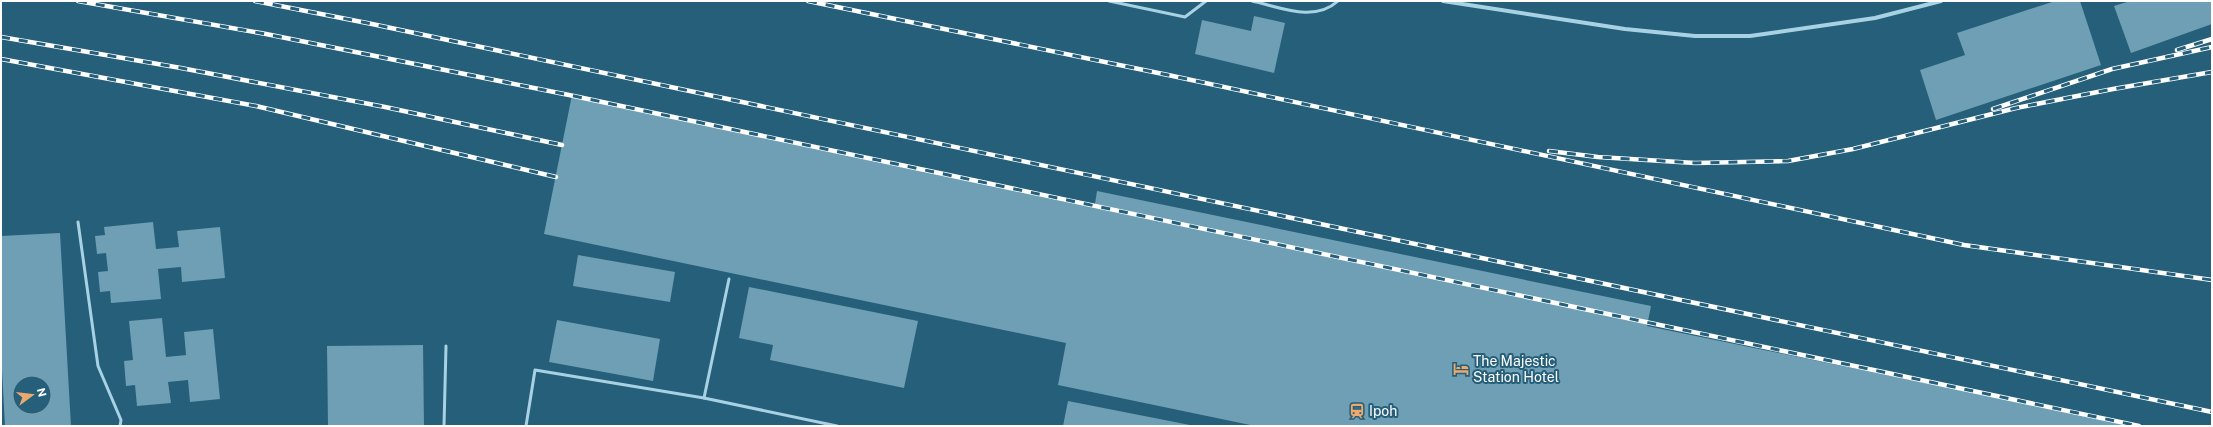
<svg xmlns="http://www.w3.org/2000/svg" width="2213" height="427" viewBox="0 0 2213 427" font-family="'Public Sans',sans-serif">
  <rect width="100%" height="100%" fill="#255f7a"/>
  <g fill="#6e9fb4" fill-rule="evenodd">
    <polygon points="2055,1 2080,1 2101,65 1936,120 1920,70 1965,55 1957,33"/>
    <polygon points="2130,1 2212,1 2212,24 2131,53 2114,6"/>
    <polygon points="1254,16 1285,23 1274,73 1195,54 1202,20 1251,31"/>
    <polygon points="572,95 1095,204 1097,191 1651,306 1647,326 2136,426 1255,426 1058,385 1066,343 544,234"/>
    <polygon points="153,222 156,249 179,247 177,231 220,227 225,278 182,282 181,267 158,269 161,299 111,303 110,291 100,292 98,272 108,271 106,253 97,254 95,236 105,235 104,227"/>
    <path d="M60,233l11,193h-66l-4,-74v-116zM20,383h24v24h-24z"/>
    <polygon points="578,255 675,272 670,302 573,286"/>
    <polygon points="749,287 918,321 904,388 770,360 773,345 739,338"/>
    <polygon points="162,318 166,357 186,355 184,332 213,329 220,399 190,402 188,380 168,382 171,403 137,406 135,385 126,386 124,361 133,360 129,321"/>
    <polygon points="557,320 660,339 653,381 549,362"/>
    <polygon points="423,345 424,426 328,426 327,346"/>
    <polygon points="1068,401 1190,425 1190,426 1063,426"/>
  </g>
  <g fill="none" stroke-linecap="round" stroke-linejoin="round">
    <g stroke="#a8d2e4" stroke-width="3">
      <polyline points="1109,1 1185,17 1206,1"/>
      <path d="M1252,1c28,6 62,22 86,0"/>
      <polyline points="78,222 98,366 121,420 120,426"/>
      <polyline points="704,398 729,279"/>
      <polyline points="444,426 446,346"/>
      <polyline points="526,426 535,370 704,398 837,426"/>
    </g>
    <polyline stroke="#a8d2e4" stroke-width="4" points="1443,1 1625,29 1695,36 1750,36 1875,18 1941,1"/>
    <defs>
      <g id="rail">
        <polyline points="78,1 266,34 569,95 2139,426"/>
        <polyline points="255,1 372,24 2212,412"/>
        <polyline points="808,1 1168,75 1964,245 2212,280"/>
        <polyline points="1,37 181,68 385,107 562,145"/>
        <polyline points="2177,50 2212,39"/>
        <polyline points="1,59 256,106 556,177"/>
        <polyline points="1993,109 2112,69 2212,47"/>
        <polyline points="1549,151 1598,157 1695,163 1788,161 1853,149 2016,108 2113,89 2212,72"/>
      </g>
    </defs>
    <use href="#rail" stroke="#fff" stroke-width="4.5"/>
    <use href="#rail" stroke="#255f7a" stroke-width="3" stroke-dasharray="9" stroke-linecap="butt"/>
  </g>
  <defs>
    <symbol id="hotel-bare" viewBox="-9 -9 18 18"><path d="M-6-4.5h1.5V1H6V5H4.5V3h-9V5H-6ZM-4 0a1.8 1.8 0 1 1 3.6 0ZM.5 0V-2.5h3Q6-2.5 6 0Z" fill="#eda96d" stroke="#255f7a" stroke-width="2.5" paint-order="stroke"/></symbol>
    <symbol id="station-bare" viewBox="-9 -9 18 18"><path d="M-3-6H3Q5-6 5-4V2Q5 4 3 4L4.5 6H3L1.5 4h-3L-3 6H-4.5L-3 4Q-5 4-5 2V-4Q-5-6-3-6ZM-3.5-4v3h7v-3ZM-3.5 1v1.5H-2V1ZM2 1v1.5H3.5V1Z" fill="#eda96d" stroke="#255f7a" stroke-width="2.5" paint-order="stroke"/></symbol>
  </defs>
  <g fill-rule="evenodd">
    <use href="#hotel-bare" x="1450" y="358" width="22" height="22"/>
    <use href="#station-bare" x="1346" y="400" width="22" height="22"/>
  </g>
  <g text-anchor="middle" stroke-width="4" stroke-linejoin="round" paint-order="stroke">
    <g font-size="14" fill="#fff" stroke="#255f7a" text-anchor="start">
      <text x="1473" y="366">The Majestic<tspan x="1473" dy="16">Station Hotel</tspan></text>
      <text x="1369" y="416">Ipoh</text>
    </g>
  </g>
  <rect width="2213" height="427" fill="none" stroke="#ffffff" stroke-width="4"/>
  <g transform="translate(32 395) rotate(75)"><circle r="19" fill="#255f7a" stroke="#7c9faf"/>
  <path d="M0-3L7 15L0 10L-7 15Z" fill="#eda96d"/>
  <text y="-6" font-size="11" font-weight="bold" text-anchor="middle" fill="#ffffff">N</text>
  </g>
</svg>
